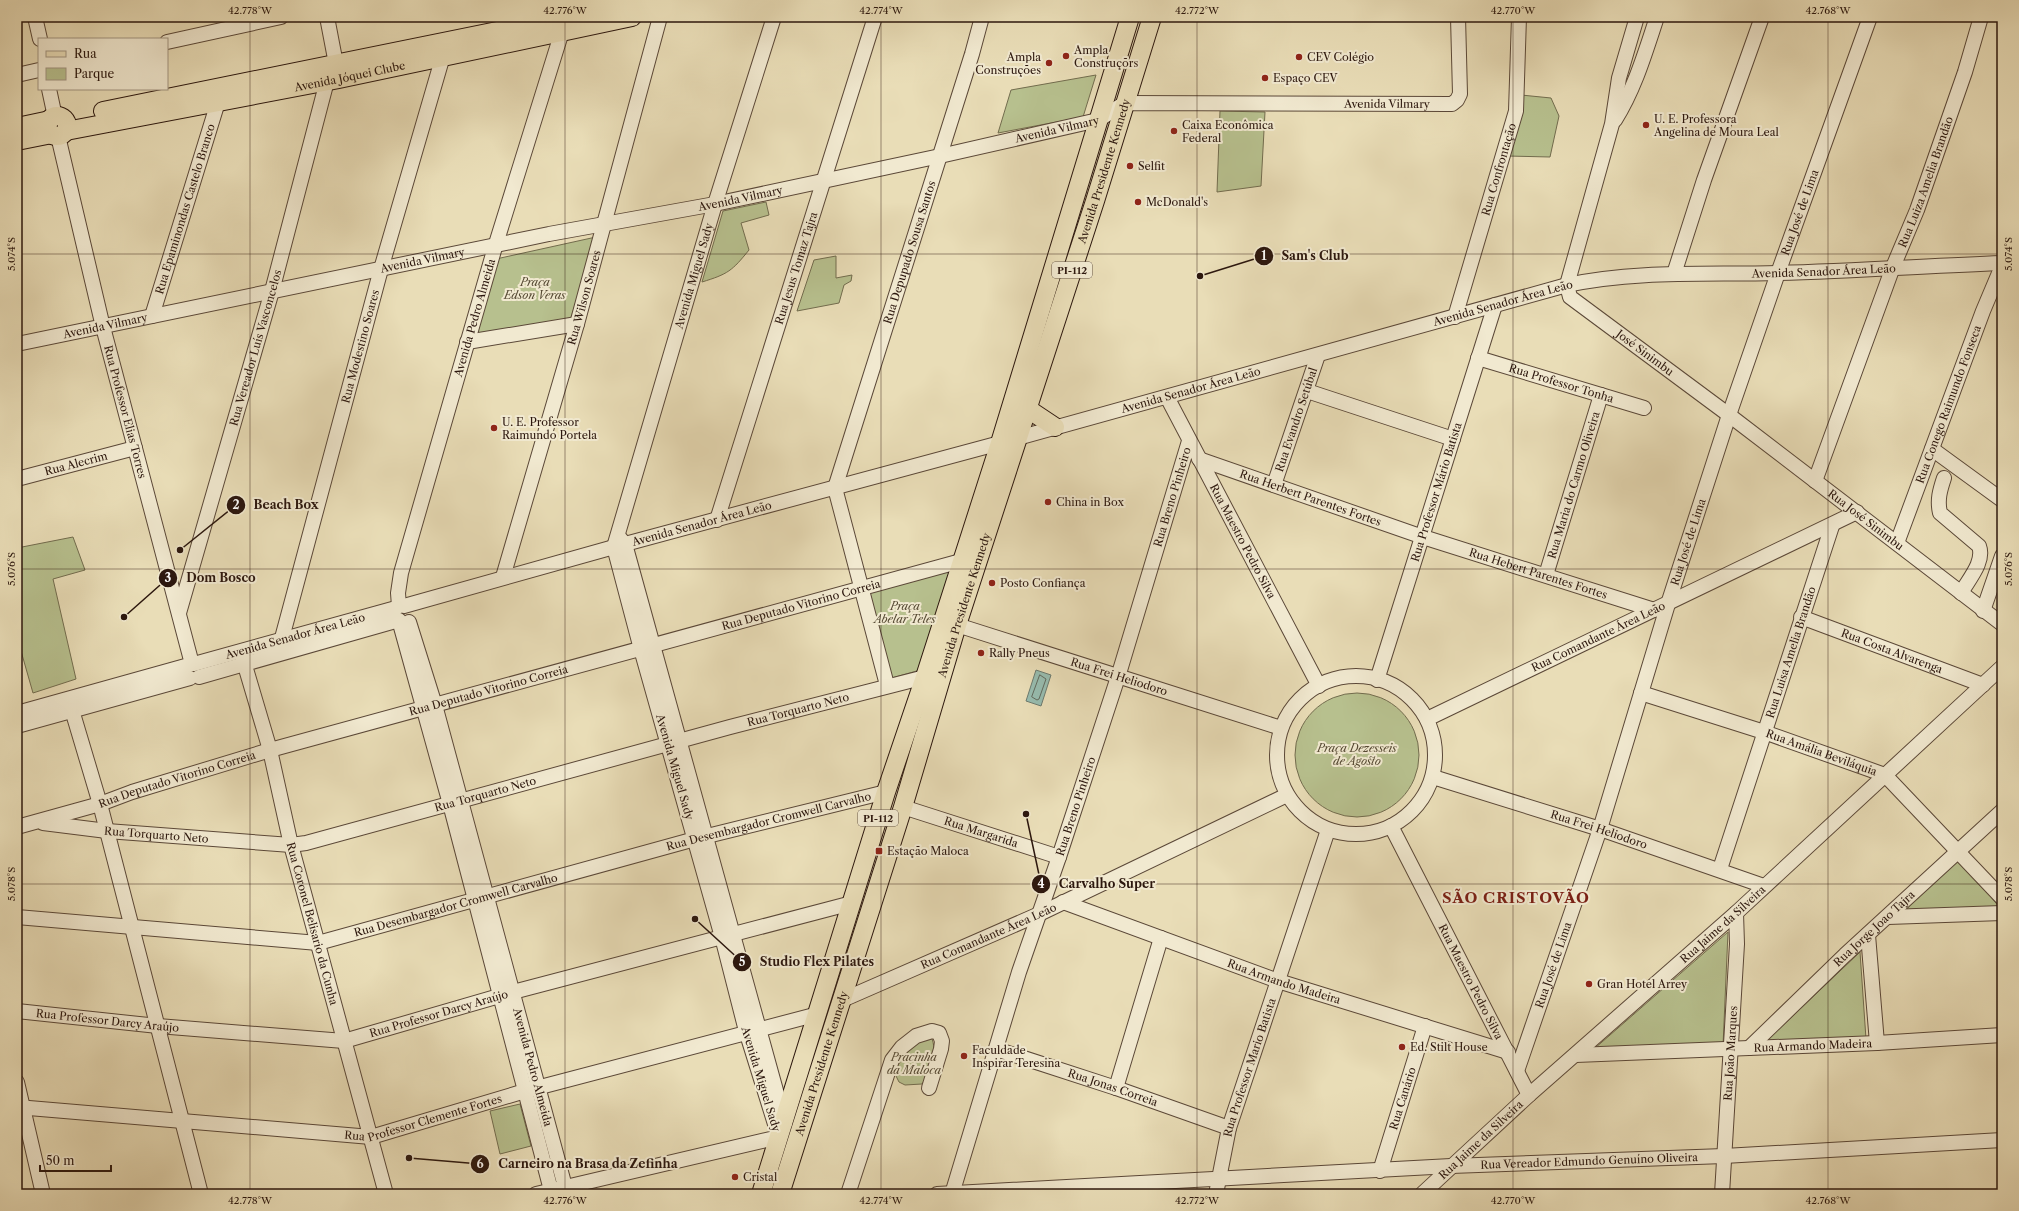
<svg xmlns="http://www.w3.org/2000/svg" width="2019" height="1211" viewBox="0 0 2019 1211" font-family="'Libre Caslon Text',serif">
  <rect width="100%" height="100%" fill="#e9ddb7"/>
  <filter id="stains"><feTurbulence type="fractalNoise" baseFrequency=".005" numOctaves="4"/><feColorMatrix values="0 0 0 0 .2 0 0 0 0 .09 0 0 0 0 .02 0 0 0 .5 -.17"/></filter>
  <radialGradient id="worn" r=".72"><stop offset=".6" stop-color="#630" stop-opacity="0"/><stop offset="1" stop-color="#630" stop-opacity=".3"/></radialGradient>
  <g fill="#b7c08e" stroke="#726c4e">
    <polygon points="1096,75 1083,117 998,133 1011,90"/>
    <polygon points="1521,95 1551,98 1559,116 1550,157 1507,156"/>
    <polygon points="1220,111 1265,112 1261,186 1217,192"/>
    <path d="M766,202l3,13 -28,8 8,27c-17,21 -21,24 -47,32l21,-71z"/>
    <polygon points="596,237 570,321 476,338 496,259"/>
    <polygon points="836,256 836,278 852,275 851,281 844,285 839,303 797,311 814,260"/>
    <polygon points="73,537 85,570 53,579 76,679 33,693 17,637 17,548"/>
    <polygon points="961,561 924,669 888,679 862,587"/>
    <circle cx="1357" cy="755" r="62"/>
    <polygon points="1958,856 2000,908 1901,911"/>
    <polygon points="1728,932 1723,1046 1594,1049"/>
    <polygon points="1860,952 1866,1039 1761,1046"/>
    <path d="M931,1036c7,17 1,34 -9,48l-17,1 -6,-3 -5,-10 10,-25z"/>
    <polygon points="520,1104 531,1146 500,1154 490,1111"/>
  </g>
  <polygon fill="#97bcaf" stroke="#6c7a6f" points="1036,670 1051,675 1041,706 1026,701"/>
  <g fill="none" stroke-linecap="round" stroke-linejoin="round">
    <polygon stroke="#626a5e" stroke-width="1" points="1040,675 1046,679 1039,699 1037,700 1032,697"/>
    <defs>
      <g id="minor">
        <polyline points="35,17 40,39"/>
        <path id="s1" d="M1637,17l-18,61 -7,46 -45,161 3,12 159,118 273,209"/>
        <polyline points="167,42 281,17"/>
        <polyline points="17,75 39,70"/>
        <polyline points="49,89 55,117"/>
        <path d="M1615,120c20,-32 30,-67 42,-103"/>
        <path id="s2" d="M58,136l45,191 89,337"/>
        <polyline points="1674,274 1704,180 1762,17"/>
        <path id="s3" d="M152,316l66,-214"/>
        <path id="s4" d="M1455,317l61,-206 3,-94"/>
        <polyline points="467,342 577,324"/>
        <path id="s5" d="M17,344l532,-110 166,-30 225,-48 158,-36 27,-17 327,1 5,-4 3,-6 -2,-77"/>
        <path id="s6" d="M1478,358l166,50"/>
        <polyline points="1307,391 1453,439"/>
        <path id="s7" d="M1167,397l152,289"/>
        <polyline points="1932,449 2002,500"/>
        <path id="s8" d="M1199,459l224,78 231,73"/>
        <path d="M1944,478c-4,12 -7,22 -4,35l39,33c6,16 -11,34 -18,47"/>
        <path id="s9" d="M17,479l118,-31"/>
        <path id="s10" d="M1815,481l78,-214 24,-57 48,-138 16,-55"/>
        <path id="s11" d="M1274,485l44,-130"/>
        <path id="s12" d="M717,520l158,-503"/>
        <polyline points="619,537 625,544 785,1123"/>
        <path id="s13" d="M1897,543l86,-232 19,-45"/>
        <path id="s14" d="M1546,575l55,-180"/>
        <path id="s15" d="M503,577l74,-253 83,-307"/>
        <path id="s16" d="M399,606l-1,-13 3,-20 94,-326 69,-222"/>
        <path id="s17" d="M404,606l210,-59 386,-104 567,-158c70,-15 141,-10 211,-12 75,-2 149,-7 224,-10"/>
        <polyline points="1983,611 2002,556"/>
        <path id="s18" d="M179,613l93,-322 55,-210 9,-17 -9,-47"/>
        <path id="s19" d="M1801,617l182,68"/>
        <path id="s20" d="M409,622l26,83 132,489"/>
        <path id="s21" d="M957,625l324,103"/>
        <path id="s22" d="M282,638l99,-369 62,-213"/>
        <path id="s23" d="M241,652l29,98 21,95 95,349"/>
        <path id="s24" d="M194,664l202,-56"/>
        <circle cx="1356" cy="755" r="79"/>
        <polyline points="199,677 399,620 450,804 552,1194"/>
        <path id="s25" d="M1377,680l118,-375"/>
        <path id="s26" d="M887,685l-52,-197 137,-434 10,-37"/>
        <path id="s27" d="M1641,693l123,39 121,43 117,123"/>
        <polyline points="69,700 100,804 201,1194"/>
        <polyline points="17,713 189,665"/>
        <path id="s28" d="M1427,719l430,-207"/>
        <polyline points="17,726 190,678"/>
        <path id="s29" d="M1433,777l167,52 164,57"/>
        <path id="s30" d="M903,807l156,50"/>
        <path id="s31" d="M43,823l64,8 184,14 15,-2 424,-116 195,-50"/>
        <path id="s32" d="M1391,826l138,269"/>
        <path id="s33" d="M17,827l83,-23 32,-12 138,-42 691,-189"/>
        <path id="s34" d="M1720,869l112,-343"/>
        <path id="s35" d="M1063,902l215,79 230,71"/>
        <path id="s36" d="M17,917l301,26 377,-104 191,-47"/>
        <polyline points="1888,917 2002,913"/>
        <polyline points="1868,935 1877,1043"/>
        <path id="s37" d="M840,1001l197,-86 250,-120"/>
        <path id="s38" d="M17,1011l141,15 186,15 169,-49 339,-89"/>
        <path id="s39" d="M1749,1048l96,-93 157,-144"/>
        <path id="s40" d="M996,1049l120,39 113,40"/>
        <path id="s41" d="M1576,1055l301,-12 125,-8"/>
        <path id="s42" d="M1517,1071l83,-242 68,-225 61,-189 49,-142 92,-256"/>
        <polyline points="17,1082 43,1194"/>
        <polyline points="1116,1088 1161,938"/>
        <path id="s43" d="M17,1107l354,30 154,-46 293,-77"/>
        <path id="s44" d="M1380,1171l45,-145"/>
        <path id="s45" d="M536,1194l243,-57 -33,-106 -24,-94 -81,-288 -27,-102 101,-343 59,-187"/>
        <polyline points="848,1194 892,1060 902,1047 916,1036 932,1031 939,1033 942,1041 941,1049 929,1088"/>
        <path id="s46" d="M937,1194l514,-28 273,-10 278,-16"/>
        <path id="s47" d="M952,1194l67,-222 40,-115 59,-180 71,-236"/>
        <path id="s48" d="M1216,1194l13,-66 99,-298"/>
        <path id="s49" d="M1422,1194l107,-99 207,-182 266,-246"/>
        <path id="s50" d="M1722,1194l15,-250 -1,-31"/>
      </g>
      <g id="major">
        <polyline points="103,111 567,17"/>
        <circle cx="57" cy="126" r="10"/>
        <polyline points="17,127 50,120"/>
        <path id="s51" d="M66,131l273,-52 293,-62"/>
        <polyline points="17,141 52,134"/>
        <polyline points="1028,409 1055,427"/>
        <polyline points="761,1194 886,792 925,677 1000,443 1130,17"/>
        <path id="s52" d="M780,1194l123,-387 54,-182 138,-424 57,-184"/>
      </g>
    </defs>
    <use href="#minor" stroke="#5b4838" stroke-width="16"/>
    <use href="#major" stroke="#2c170e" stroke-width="20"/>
    <use href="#minor" stroke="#f1e9d0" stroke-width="14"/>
    <use href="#major" stroke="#e9ddb7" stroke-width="18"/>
  </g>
  <path fill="none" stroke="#2c170e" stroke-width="1" stroke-opacity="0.45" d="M250,17v1177M565,17v1177M881,17v1177M1197,17v1177M1513,17v1177M1828,17v1177M17,254h1985M17,569h1985M17,884h1985"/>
  <g fill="#8f2418" stroke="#f1e9d0" stroke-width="1.5">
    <circle cx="1066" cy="56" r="4"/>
    <circle cx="1299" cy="57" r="4"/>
    <circle cx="1049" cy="63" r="4"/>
    <circle cx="1265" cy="78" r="4"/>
    <circle cx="1646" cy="125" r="4"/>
    <circle cx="1174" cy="131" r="4"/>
    <circle cx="1130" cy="166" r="4"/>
    <circle cx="1138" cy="202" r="4"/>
    <circle cx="494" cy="428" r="4"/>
    <circle cx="1048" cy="502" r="4"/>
    <circle cx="992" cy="583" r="4"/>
    <circle cx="981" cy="653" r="4"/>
    <rect x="875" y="847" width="8" height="8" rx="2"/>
    <circle cx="1589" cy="984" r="4"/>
    <circle cx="1402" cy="1047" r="4"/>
    <circle cx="964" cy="1056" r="4"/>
    <circle cx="735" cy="1177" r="4"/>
  </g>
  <g text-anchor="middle" stroke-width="4" stroke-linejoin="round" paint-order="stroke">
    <g fill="#f1e9d0" stroke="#675648" stroke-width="1">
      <rect x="1052" y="262" width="40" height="16" rx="3"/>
      <rect x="858" y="810" width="40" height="16" rx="3"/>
    </g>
    <g font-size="10" font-weight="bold" fill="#2c170e">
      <text x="1072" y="274">PI-112</text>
      <text x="878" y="822">PI-112</text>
    </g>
    <g font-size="11" fill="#2c170e" stroke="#f1e9d0" text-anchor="start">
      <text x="1074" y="54">Ampla<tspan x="1074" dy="13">Construçõrs</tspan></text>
      <text x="1041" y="61" text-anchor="end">Ampla<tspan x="1041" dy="13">Construções</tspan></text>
      <text x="1307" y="61">CEV Colégio</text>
      <text x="1273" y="82">Espaço CEV</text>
      <text x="1654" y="123">U. E. Professora<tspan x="1654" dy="13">Angelina de Moura Leal</tspan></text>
      <text x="1182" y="129">Caixa Econômica<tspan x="1182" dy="13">Federal</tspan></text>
      <text x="1138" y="170">Selfit</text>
      <text x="1146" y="206">McDonald's</text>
      <text x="502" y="426">U. E. Professor<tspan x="502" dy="13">Raimundo Portela</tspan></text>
      <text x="1056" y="506">China in Box</text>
      <text x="1000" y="587">Posto Confiança</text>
      <text x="989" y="657">Rally Pneus</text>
      <text x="887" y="855">Estação Maloca</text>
      <text x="1597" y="988">Gran Hotel Arrey</text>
      <text x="1410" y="1051">Ed. Stilt House</text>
      <text x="972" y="1054">Faculdade<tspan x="972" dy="13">Inspirar Teresina</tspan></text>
      <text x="743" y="1181">Cristal</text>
    </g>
    <g font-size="11" fill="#2c170e" stroke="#f1e9d0">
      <text dy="4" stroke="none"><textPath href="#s51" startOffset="289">Avenida Jóquei Clube</textPath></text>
      <text dy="4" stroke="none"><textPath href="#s5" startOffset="1398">Avenida Vilmary</textPath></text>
      <text dy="4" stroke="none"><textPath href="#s5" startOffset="1062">Avenida Vilmary</textPath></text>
      <text dy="4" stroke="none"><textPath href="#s4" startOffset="154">Rua Confrontação</textPath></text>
      <text dy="4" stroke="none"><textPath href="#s52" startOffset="1073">Avenida Presidente Kennedy</textPath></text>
      <text dy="4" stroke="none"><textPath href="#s10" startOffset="319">Rua Luiza Amelia Brandão</textPath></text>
      <text dy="4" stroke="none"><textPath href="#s5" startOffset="738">Avenida Vilmary</textPath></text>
      <text dy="4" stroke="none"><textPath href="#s3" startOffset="112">Rua Epaminondas Castelo Branco</textPath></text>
      <text dy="4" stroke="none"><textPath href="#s42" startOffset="904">Rua José de Lima</textPath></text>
      <text dy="4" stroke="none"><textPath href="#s26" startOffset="451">Rua Depupado Sousa Santos</textPath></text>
      <text dy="4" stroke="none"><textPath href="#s5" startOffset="414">Avenida Vilmary</textPath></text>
      <text dy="4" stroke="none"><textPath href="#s12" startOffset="264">Rua Jesus Tomaz Tajra</textPath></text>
      <text dy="4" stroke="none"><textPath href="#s17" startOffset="1464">Avenida Senador Área Leão</textPath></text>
      <text dy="4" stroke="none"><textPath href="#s45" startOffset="1145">Avenida Miguel Sady</textPath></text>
      <text dy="4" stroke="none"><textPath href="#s15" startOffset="291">Rua Wilson Soares</textPath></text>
      <text dy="4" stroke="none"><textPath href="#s17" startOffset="1140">Avenida Senador Área Leão</textPath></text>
      <text dy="4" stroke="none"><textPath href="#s16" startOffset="299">Avenida Pedro Almeida</textPath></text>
      <text dy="4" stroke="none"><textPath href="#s5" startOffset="90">Avenida Vilmary</textPath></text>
      <text dy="4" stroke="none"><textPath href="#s18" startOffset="276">Rua Vereador Luís Vasconcelos</textPath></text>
      <text dy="4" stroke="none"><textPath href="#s22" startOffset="302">Rua Modestino Soares</textPath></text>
      <text dy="4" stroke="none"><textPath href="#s1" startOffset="383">José Sinimbu</textPath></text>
      <text dy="4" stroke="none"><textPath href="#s6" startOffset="87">Rua Professor Tonha</textPath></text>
      <text dy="4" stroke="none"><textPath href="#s17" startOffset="816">Avenida Senador Área Leão</textPath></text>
      <text dy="4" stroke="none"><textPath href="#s13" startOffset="148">Rua Conego Raimundo Fonseca</textPath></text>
      <text dy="4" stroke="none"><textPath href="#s2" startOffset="284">Rua Professor Elias Torres</textPath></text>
      <text dy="4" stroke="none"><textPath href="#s11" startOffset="69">Rua Evandro Setúbal</textPath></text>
      <text dy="4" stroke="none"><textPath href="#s9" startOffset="61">Rua Alecrim</textPath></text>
      <text dy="4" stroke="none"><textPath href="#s14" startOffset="94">Rua Maria do Carmo Oliveira</textPath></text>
      <text dy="4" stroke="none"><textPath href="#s25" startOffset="197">Rua Professor Mário Batista</textPath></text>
      <text dy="4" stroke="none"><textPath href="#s47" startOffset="731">Rua Breno Pinheiro</textPath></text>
      <text dy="4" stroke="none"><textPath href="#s8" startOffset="118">Rua Herbert Parentes Fortes</textPath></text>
      <text dy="4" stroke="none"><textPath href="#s1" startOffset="660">Rua José Sinimbu</textPath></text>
      <text dy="4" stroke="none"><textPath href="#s17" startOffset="309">Avenida Senador Área Leão</textPath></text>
      <text dy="4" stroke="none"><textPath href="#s7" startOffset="163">Rua Maestro Pedro Silva</textPath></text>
      <text dy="4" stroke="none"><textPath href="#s42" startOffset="556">Rua José de Lima</textPath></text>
      <text dy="4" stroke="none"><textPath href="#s8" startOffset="358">Rua Hebert Parentes Fortes</textPath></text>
      <text dy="4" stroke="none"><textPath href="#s33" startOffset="815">Rua Deputado Vitorino Correia</textPath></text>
      <text dy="4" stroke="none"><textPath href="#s52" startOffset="617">Avenida Presidente Kennedy</textPath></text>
      <text dy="4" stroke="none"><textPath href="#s24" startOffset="105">Avenida Senador Área Leão</textPath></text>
      <text dy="4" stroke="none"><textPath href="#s28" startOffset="190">Rua Comandante Área Leão</textPath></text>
      <text dy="4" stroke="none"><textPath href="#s19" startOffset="97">Rua Costa Alvarenga</textPath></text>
      <text dy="4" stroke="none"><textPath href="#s34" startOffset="228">Rua Luisa Amelia Brandão</textPath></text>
      <text dy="4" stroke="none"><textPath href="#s21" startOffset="170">Rua Frei Heliodoro</textPath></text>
      <text dy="4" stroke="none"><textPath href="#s33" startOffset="491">Rua Deputado Vitorino Correia</textPath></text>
      <text dy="4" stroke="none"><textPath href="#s31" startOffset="774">Rua Torquarto Neto</textPath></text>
      <text dy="4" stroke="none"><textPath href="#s27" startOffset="190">Rua Amália Beviláquia</textPath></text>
      <text transform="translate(675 767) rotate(74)" y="4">Avenida Miguel Sady</text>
      <text dy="4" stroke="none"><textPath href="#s33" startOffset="167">Rua Deputado Vitorino Correia</textPath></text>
      <text dy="4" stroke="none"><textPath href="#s31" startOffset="450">Rua Torquarto Neto</textPath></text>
      <text dy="4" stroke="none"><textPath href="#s47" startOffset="407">Rua Breno Pinheiro</textPath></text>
      <text dy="4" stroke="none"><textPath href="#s36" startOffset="769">Rua Desembargador Cromwell Carvalho</textPath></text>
      <text dy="4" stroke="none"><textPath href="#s29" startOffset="174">Rua Frei Heliodoro</textPath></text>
      <text dy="4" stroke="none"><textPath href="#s30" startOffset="82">Rua Margarida</textPath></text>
      <text dy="4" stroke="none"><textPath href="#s31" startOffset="114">Rua Torquarto Neto</textPath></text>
      <text dy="4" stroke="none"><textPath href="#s36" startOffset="445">Rua Desembargador Cromwell Carvalho</textPath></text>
      <text dy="4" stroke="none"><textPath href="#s23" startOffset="281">Rua Coronel Belisario da Cunha</textPath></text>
      <text dy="4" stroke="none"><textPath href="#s49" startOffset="404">Rua Jaime da Silveira</textPath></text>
      <text dy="4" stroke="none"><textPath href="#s39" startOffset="173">Rua Jorge Joao Tajra</textPath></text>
      <text dy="4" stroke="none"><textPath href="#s37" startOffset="162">Rua Comandante Área Leão</textPath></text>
      <text dy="4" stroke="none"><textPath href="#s42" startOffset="112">Rua José de Lima</textPath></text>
      <text dy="4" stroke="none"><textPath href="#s35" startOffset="235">Rua Armando Madeira</textPath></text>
      <text dy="4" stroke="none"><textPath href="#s32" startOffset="175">Rua Maestro Pedro Silva</textPath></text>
      <text dy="4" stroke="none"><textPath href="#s38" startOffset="427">Rua Professor Darcy Araújo</textPath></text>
      <text dy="4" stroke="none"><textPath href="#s38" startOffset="91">Rua Professor Darcy Araújo</textPath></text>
      <text dy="4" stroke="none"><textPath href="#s41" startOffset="237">Rua Armando Madeira</textPath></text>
      <text dy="4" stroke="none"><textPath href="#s50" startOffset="141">Rua João Marques</textPath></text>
      <text dy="4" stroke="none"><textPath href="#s52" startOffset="137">Avenida Presidente Kennedy</textPath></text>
      <text dy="4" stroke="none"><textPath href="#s20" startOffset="462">Avenida Pedro Almeida</textPath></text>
      <text dy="4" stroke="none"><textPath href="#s48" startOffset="131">Rua Professor Mario Batista</textPath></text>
      <text transform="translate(761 1079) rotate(73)" y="4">Avenida Miguel Sady</text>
      <text dy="4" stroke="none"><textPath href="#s40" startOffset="123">Rua Jonas Correia</textPath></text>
      <text dy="4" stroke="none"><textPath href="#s44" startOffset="76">Rua Canário</textPath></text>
      <text dy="4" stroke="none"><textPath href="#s43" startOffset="410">Rua Professor Clemente Fortes</textPath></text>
      <text dy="4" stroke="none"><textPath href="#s49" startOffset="80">Rua Jaime da Silveira</textPath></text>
      <text dy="4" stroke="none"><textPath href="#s46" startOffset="653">Rua Vereador Edmundo Genuíno Oliveira</textPath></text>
    </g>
    <g font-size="11" font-style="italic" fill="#564a34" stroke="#f1e9d0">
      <text x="535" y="286">Praça<tspan x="535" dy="13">Edson Veras</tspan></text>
      <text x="905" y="610">Praça<tspan x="905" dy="13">Abelar Teles</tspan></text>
      <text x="1357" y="752">Praça Dezesseis<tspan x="1357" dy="13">de Agosto</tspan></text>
      <text x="914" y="1061">Pracinha<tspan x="914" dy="13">da Maloca</tspan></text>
    </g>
    <g font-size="15" font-weight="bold" letter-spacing="1" fill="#7a1f14" stroke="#f1e9d0">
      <text x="1516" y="903">SÃO CRISTOVÃO</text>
    </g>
  </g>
  <path fill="none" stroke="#2c170e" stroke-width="1.5" d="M1200 276L1264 256M180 550L236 505M124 617L168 578M1026 814L1041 884M695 919L742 962M409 1158L480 1164"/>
  <g fill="#2c170e" stroke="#f1e9d0" stroke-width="1.5">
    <circle cx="1200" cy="276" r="4"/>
    <circle cx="180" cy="550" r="4"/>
    <circle cx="124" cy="617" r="4"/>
    <circle cx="1026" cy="814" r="4"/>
    <circle cx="695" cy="919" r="4"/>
    <circle cx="409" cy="1158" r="4"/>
    <circle cx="1264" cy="256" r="10"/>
    <circle cx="236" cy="505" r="10"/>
    <circle cx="168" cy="578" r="10"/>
    <circle cx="1041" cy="884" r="10"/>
    <circle cx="742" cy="962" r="10"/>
    <circle cx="480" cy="1164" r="10"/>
  </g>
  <g font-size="12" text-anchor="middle" font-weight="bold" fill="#fff">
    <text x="1264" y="260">1</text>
    <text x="236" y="509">2</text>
    <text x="168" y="582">3</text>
    <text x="1041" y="888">4</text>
    <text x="742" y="966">5</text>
    <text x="480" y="1168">6</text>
  </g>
  <g font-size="12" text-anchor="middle" font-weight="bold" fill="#2c170e" stroke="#f1e9d0" stroke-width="4" stroke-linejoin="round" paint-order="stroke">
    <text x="1315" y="260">Sam's Club</text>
    <text x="286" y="509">Beach Box</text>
    <text x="221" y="582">Dom Bosco</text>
    <text x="1107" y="888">Carvalho Super</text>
    <text x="817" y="966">Studio Flex Pilates</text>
    <text x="588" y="1168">Carneiro na Brasa da Zefinha</text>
  </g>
  <rect width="2019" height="1211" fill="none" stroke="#e9ddb7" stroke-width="44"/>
  <rect x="38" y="38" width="130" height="52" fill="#f1e9d0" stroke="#a29582"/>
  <rect x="46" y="51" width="20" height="6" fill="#e9ddb7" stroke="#a29582"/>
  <text x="74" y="58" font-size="12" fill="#2c170e">Rua</text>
  <rect x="46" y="68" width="20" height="12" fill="#b7c08e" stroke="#a29582"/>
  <text x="74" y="78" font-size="12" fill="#2c170e">Parque</text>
  <path d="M40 1165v6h71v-6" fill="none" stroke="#2c170e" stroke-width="2"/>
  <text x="46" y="1165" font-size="12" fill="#2c170e" stroke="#f1e9d0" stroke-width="3" paint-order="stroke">50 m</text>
  <rect x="22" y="22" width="1975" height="1167" fill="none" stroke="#2c170e" stroke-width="1.5"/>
  <g font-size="10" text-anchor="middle" fill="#2c170e">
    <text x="250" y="14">42.778°W</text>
    <text x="565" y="14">42.776°W</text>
    <text x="881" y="14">42.774°W</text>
    <text x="1197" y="14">42.772°W</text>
    <text x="1513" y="14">42.770°W</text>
    <text x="1828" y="14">42.768°W</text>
    <text transform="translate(11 254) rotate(-90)" y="4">5.074°S</text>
    <text transform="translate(2008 254) rotate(-90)" y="4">5.074°S</text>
    <text transform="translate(11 569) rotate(-90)" y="4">5.076°S</text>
    <text transform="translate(2008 569) rotate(-90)" y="4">5.076°S</text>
    <text transform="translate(11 884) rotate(-90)" y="4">5.078°S</text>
    <text transform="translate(2008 884) rotate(-90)" y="4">5.078°S</text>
    <text x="250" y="1204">42.778°W</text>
    <text x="565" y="1204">42.776°W</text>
    <text x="881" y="1204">42.774°W</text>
    <text x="1197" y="1204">42.772°W</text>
    <text x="1513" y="1204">42.770°W</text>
    <text x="1828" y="1204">42.768°W</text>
  </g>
  <rect width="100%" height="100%" filter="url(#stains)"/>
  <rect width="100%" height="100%" fill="url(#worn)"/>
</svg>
